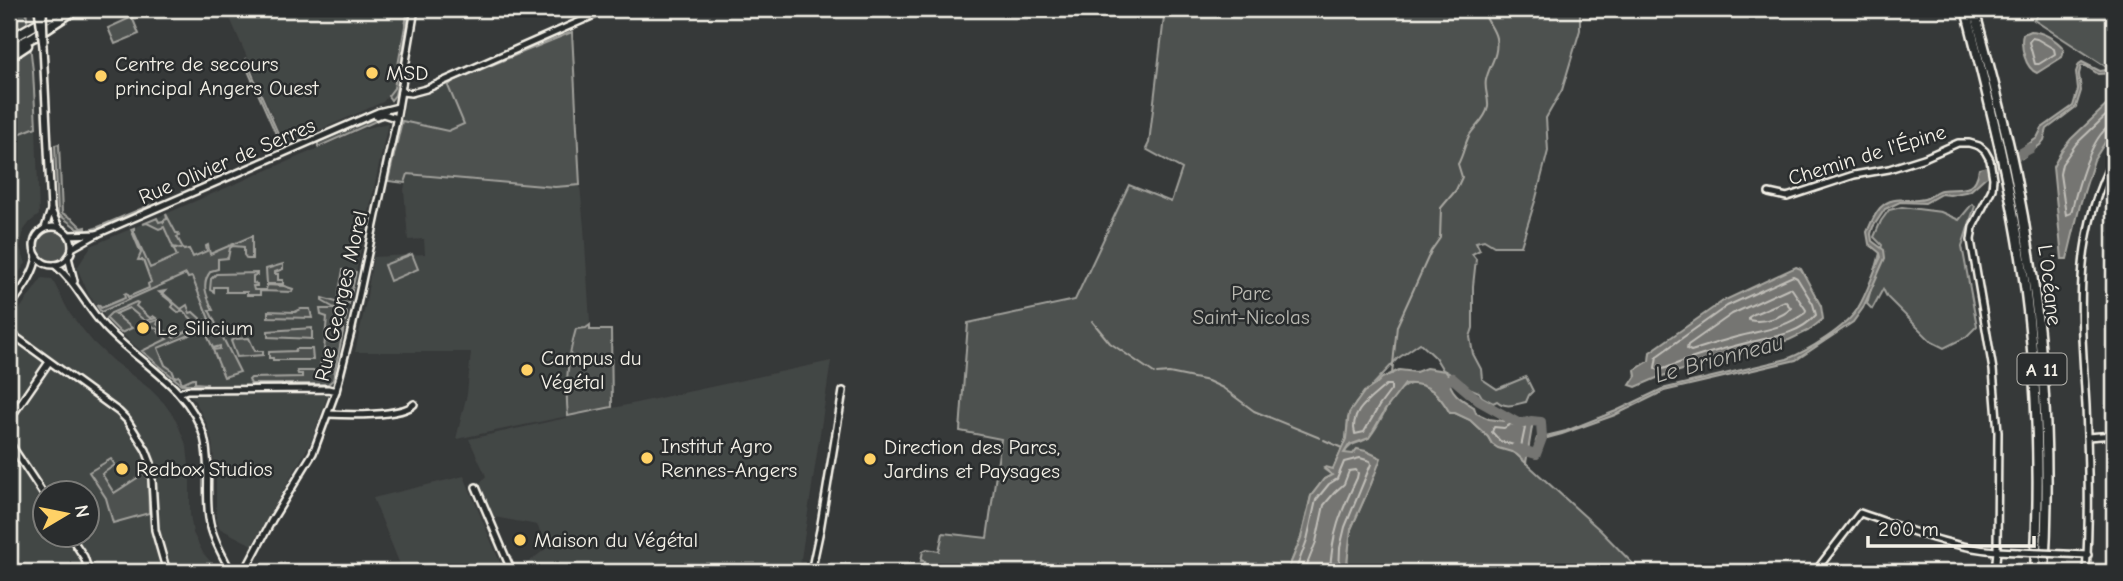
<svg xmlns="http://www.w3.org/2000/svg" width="2123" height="581" viewBox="0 0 2123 581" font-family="'Comic Neue',sans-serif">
  <rect width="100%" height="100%" fill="#363939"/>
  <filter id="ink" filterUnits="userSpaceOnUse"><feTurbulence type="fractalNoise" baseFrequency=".0143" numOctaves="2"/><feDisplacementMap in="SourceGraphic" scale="14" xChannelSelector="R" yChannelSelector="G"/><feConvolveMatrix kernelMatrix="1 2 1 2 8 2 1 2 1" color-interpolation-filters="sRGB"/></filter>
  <g filter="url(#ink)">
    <g fill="#434645" fill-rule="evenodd">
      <polygon points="226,9 408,9 394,88 383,102 292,142 282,138"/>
      <polygon points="446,81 465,123 448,131 402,121 407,93"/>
      <polygon points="388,123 333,380 311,442 252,545 219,528 216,515 216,478 212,442 207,424 195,401 173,376 133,344 105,317 89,295 77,268 91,246 363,129"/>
      <polygon points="36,127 39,215 30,222 24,230 20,248 26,263 9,287 9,138"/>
      <polygon points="407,174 555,187 580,185 584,227 590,322 586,328 576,329 573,338 566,398 568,416 456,439 467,394 471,352 355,352 366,302 373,257 425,254 424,239 408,240 404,190"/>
      <path d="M42,278l10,1 18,35 23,28 20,19 37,28 14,14 12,17 11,27 3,27v40l3,19 10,20 17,19h-193l-18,-30v-218zM46,494h42v42h-42z"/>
      <polygon points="831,361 799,572 581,572 575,565 565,572 516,572 548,547 537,525 494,517 480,483 486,476 469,439"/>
      <polygon points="464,476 504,572 403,572 373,498"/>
      <polygon points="897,562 927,564 1002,572 895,572"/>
    </g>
    <g fill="#4e514f" stroke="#a1a19c" stroke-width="2">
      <polygon points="26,9 33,71 36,127 9,138 9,10"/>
      <polygon points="408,9 410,9 399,77 395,95 391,100 388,96 394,88"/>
      <path d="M1165,9h415v21l-18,60 -16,28 2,33 -12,47 -15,48h-27l-10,-6 -8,2 4,8 -8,4 4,5 -3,27v42l-3,9 3,17 8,15 1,10 15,10 29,-12 7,14 -4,4 -3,7c-10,2 -20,7 -29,-1l-4,2 -11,-6 -3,-5 -10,-4 -5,-5h-5l-10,-10 -6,-3 -8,-13 -15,-14 -23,16 -41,44 -8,15 -2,21 -13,30 -8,1 7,5 -8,4 -13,17 -10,42 -14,34h-318l-23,-5 -4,1v4h-23l2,-7 3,1 1,-5h-4l2,-10 4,-2 12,2 4,-18 44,5 14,-99 -41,-8 8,-108 107,-23 54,-115 42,17 11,-33 -36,-20 3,-6z"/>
      <polygon points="2042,9 2114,9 2114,65 2105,66 2034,20"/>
      <polygon points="132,17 139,34 115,44 108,28"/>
      <polygon points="572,32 580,185 555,187 408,174 405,183 388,181 402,121 448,131 464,124 448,86 453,81"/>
      <polygon points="246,60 282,142 283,145 279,141 245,64"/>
      <polygon points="380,116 387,116 318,147 318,142"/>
      <polygon points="59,144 62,213 73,219 82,228 86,227 86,229 78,229 58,214 55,145"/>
      <polygon points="1972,204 1975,206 1962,246 1977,326 1966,337 1944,348 1932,342 1887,297 1883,289 1872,309 1867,304 1882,245 1874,237 1881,221 1889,210 1902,207 1941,212 1959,220"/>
      <polygon points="150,205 148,209 103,228 81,233 81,232 96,228"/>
      <path d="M166,214l10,19h2l1,3 -2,1 7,13 5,-1 4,8 14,-6 -1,-5 2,-1 2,9 42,-18v23h-5l-3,-4v-8l-11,-1 -3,2 -2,10 -10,1v10l-7,2c-11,13 -4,26 2,39h-4l31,62 -16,5 -11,-27 7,-1v-3l-7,2 -9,-19 -46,19 7,17 7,5 3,7 4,-1 3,7 11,-5h2v5l13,1h-27l-39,-33 25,-12 -9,-7 1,-2 -12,-7 11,-3 1,1 -2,3 17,14 15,-8 3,1 5,-7 -15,-14 -3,3 -7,-6 2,-3 -15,-12 6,-1 -2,2 18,16 6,-4 3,8 3,-1 10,9 6,-2 -17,-42 -4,1 -2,-4 -85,38 -4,-6 2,-1 2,3 24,-10 -1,-4 2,-1 2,4 21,-9 -1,-4 3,-2 -8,-22h-5l3,-7 -10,-24 3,-1v4l16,36 27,-12 -4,-8 9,1 -9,-2 -9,-20 -5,2 -12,-6 -4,1 14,-6 2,4 4,-1 1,2v-3l3,-1z"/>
      <circle cx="53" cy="246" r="16"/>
      <polygon points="412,254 418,269 390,281 384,265"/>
      <polygon points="283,264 283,269 275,272 275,274 278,274 278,280 283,280 283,284 267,284 266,269"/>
      <polygon points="343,270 356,272 349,304 340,301 340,299 338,298"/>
      <polygon points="257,273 257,275 253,276 253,283 257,284 257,286 253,286 254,290 266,290 267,285 284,286 293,289 292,292 260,291 260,295 247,295 247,292 226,292 226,287 214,287 214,292 210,290 211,279 216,274"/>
      <polygon points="322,298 336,302 336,304 347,313 333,380 328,384 251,384 249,380 251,378 302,377 302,374 298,374 297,371 318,371 320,369 321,361 323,361 327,317 321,315 320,309 336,309 322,301"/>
      <polygon points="136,302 138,303 136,306 150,318 153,316 156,318 145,321 129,308 115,314 132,328 121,333 106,318 111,313"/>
      <polygon points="301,309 310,309 312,318 268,317 268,311 295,312"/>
      <path d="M590,325v5h21l1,77 -44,9c-3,-28 0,-60 8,-87l10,-1z"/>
      <polygon points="312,328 312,339 268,337 268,331"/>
      <polygon points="249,338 255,351 263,351 263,355 237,357 231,341 235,339"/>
      <polygon points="296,349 312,349 313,360 273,360 273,358 269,358 269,352 295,351"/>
      <path d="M1415,383c19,5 26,13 35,30h5l15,7 18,17 4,7 23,9 85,77 40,41 -294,1 5,-43 20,-45 9,-26 -23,-9 -4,5h-9c8,-15 16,-8 26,-18 15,-16 19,-50 45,-53z"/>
      <polygon points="111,459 115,465 102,474 114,493 148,471 149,513 113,523 106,498 89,472"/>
    </g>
    <g fill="#757572" stroke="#a8a7a1" stroke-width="2">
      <path d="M2030,31c12,0 27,9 34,18l-2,8 -25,16c-12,-5 -17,-27 -14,-39z"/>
      <polygon points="2082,62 2100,71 2114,69 2114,73 2098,74 2086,66 2081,66 2079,74 2081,91 2076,107 2047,129 2044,140 2040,145 2022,158 2020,150 2037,138 2042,128 2073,106 2078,90 2076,72 2079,64"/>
      <polygon points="2114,98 2114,128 2094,160 2080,205 2067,259 2062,259 2053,167 2062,150 2071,139"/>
      <path d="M1987,167l2,7 -19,17 -20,4 -9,-1 -16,9 -25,-1 -15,7 -12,18 -2,7 1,7 12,9 1,8 -22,50 -10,14 -57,38 -132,31 -49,24 -53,19 -26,7 1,-3 29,-7 50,-20 46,-22 125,-30c21,-8 60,-32 71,-51 10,-16 14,-34 23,-51l-1,-4 -11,-9 -2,-12c3,-7 7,-17 13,-24 15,-16 31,-3 47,-10 5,-2 8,-7 14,-8 17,-3 34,6 38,-21z"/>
      <polygon points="1796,267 1801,269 1821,306 1823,319 1808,331 1789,340 1733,355 1659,377 1636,387 1630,385 1636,376 1635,370 1649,361 1650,352 1723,301"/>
      <path d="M1426,368l19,3 4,5c-1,16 13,24 25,31l2,6 13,6 15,2 -1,-4 30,4 -7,42 -11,-10 -17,-5 -6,-4 -4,-7 -18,-17 -15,-7h-5c-11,-19 -21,-31 -45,-29l-20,26 -16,28 -20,7 -5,8 9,1 4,-5 9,2 15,7 -10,26 -20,45 -5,43h-59l14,-34 10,-42 13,-17 8,-4 -8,-7 2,-1 7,2 13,-30 3,-26 15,-21 11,-7 7,-7 17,-8 17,2z"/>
    </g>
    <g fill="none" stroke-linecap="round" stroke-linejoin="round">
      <g stroke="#c1bfb9" stroke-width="2">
        <polygon points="2032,38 2037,39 2054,49 2055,54 2039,64 2035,64 2029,42"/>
        <path d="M2114,108l-38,36 -14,20 -2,10 6,41 5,-2c5,-20 21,-85 43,-88"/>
        <path d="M1793,276l4,2 16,26 3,11c-17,19 -42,22 -66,27 -28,7 -58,15 -84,26l-8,2 -3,-2 2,-12 70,-50z"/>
        <path d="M1789,288l3,1 14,21 -1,3c-18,13 -35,16 -56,21 -20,4 -39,11 -58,17l-4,-2 1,-4 44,-31z"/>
        <path d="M1785,301l6,7c-9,10 -29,15 -42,12v-3l5,-3z"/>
        <path d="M1386,385h5v5l-12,16 -15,26 -9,2c-6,-23 16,-35 31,-49z"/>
        <polygon points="1511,424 1525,428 1521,447 1500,441 1492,432 1494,427 1504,428"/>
        <polyline points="1295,572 1307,540 1316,500 1329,484 1337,479 1344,462 1360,458 1370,461 1371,464 1345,527 1340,548 1339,572"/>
        <path d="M1304,572l12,-30 8,-37 11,-13 9,-8 5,-13 7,-1 2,3 -1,5c-17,36 -25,54 -27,94"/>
      </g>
      <g stroke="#a8a7a1" stroke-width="2">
        <polyline points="1092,321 1110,343 1154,373"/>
        <polyline points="1157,374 1169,373 1208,381 1223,388 1254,411 1320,438"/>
        <path d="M1392,374l5,-48 34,-75 9,-13 1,-30 15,-18 6,-13 -4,-13c5,-9 6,-17 10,-26 5,-11 17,-17 20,-31 1,-9 -4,-18 -2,-27 3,-15 13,-24 10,-42 -2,-10 -11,-18 -13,-29"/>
        <polyline points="1324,440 1342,448"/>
      </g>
      <g stroke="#757572" stroke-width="10">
        <polyline points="1983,173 2031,148"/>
        <polyline points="1439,387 1452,378 1479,401 1520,424 1531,421 1541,422 1542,438 1536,454 1516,448"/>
      </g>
      <defs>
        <g id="minor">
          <polyline points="43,46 51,210 59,227"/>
          <polyline points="401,92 411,93 426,89 608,9"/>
          <polyline points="376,116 383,114 396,118"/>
          <path d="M1769,193l18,4 67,-22 35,-6 35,-11 34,-15h11l10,3 6,5 5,9 3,18 -1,11 -19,38 -2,13 22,130 5,62 -1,119c-47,-3 -92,-23 -137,-38l-45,59"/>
          <circle cx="53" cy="246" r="19"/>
          <polyline points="45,228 51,210"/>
          <polyline points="69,235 97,234"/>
          <polyline points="72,248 97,234 378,112 398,107"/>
          <polyline points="68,257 74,281"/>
          <path d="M55,265c21,17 31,42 50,62 34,37 84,58 99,110 7,27 1,54 5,81 3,20 13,36 22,54"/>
          <path d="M9,308c11,-16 25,-32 28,-52"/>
          <polyline points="9,332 119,412 127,420 146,450 151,463 155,530 167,572"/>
          <polyline points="179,393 187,390 328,389 336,391"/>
          <path d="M328,414c18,1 74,3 86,-10"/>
          <polyline points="9,420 49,362"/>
          <polyline points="2087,437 2114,435"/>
          <polyline points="9,442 46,498"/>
          <polyline points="476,487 512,572"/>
          <polyline points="70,536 84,557 89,572"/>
          <polyline points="2064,554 2088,555"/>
          <polyline points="9,560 16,572"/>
          <polyline points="245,571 272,520 313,453 336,391 352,328 395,126 415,9"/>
          <polyline points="237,572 242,571 247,572"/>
          <polyline points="811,572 820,530 843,391"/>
          <polyline points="1995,572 1997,551 2018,552"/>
          <path d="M2086,572c4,-55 2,-111 0,-166 -5,-87 -15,-169 28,-248"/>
        </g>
        <g id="highway">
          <path d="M1966,9c21,84 43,169 56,255 15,102 19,205 13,308"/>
          <path d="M1974,9c14,53 29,106 40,160 27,132 38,269 30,403"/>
          <polyline points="9,40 62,9"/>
          <polyline points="9,49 33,37 76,9"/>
          <polyline points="9,57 27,45"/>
        </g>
      </defs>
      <use href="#minor" stroke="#f4f1e8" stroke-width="10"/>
      <use href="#highway" stroke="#f4f1e8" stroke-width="13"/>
      <use href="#minor" stroke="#2a2d2e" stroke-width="5"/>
      <use href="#highway" stroke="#2a2d2e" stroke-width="8"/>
      <defs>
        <g id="minor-bridge">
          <polyline points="38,9 43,46"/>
          <polyline points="43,9 44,42"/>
          <polyline points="2018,552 2064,554"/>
        </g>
      </defs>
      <use href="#minor-bridge" stroke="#f4f1e8" stroke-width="10" stroke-linecap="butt"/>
      <use href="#minor-bridge" stroke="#2a2d2e" stroke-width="5"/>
    </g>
  </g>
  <g fill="#ffd166" stroke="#2a2d2e" stroke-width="2.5">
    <circle cx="372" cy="73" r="7"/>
    <circle cx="101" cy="76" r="7"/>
    <circle cx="143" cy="328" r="7"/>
    <circle cx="527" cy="370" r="7"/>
    <circle cx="647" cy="458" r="7"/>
    <circle cx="870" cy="459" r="7"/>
    <circle cx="122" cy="469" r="7"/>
    <circle cx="520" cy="540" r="7"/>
  </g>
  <g text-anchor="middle" stroke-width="5" stroke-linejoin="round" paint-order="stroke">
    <rect fill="#2a2d2e" stroke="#b7b6b0" stroke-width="2" x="2017.5" y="353.5" width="49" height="31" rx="5"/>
    <g font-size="19" font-weight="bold" fill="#f4f1e8">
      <text x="2042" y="376">A 11</text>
    </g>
    <g font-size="21" fill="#f4f1e8" stroke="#2a2d2e" text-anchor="start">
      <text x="115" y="71">Centre de secours<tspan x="115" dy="24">principal Angers Ouest</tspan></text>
      <text x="386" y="80">MSD</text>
      <text x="157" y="335">Le Silicium</text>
      <text x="541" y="365">Campus du<tspan x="541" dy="24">Végétal</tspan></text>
      <text x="661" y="453">Institut Agro<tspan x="661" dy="24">Rennes-Angers</tspan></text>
      <text x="884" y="454">Direction des Parcs,<tspan x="884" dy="24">Jardins et Paysages</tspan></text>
      <text x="136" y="476">Redbox Studios</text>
      <text x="534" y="547">Maison du Végétal</text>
    </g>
    <g font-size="21" fill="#f4f1e8" stroke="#2a2d2e">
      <text transform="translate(1867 155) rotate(-17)" y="7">Chemin de l'Épine</text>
      <text transform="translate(227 161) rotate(-23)" y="7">Rue Olivier de Serres</text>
      <text transform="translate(2050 285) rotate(83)" y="7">L’Océane</text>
      <text transform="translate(341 296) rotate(-77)" y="7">Rue Georges Morel</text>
    </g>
    <g font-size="21" fill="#bab9b2" stroke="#2a2d2e">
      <text x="1251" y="300">Parc<tspan x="1251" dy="24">Saint-Nicolas</tspan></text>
    </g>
    <g font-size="23" font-style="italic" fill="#b4b3ad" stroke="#2a2d2e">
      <text transform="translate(1719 358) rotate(-15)" y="8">Le Brionneau</text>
    </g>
  </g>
  <rect width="2123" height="581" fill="none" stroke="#2a2d2e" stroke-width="35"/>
  <rect x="18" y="18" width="2088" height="546" fill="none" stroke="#f4f1e8" stroke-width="2.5" filter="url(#ink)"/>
  <g transform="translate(66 514) rotate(80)"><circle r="33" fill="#2a2d2e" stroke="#7b7b78" stroke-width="2"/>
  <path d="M0-5L12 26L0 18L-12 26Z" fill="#ffd166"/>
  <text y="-10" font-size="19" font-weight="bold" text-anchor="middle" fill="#f4f1e8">N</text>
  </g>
  <path d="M1868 536v10h166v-10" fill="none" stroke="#f4f1e8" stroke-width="3.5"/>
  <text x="1878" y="536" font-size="21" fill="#f4f1e8" stroke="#2a2d2e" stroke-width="5" paint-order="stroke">200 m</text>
</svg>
